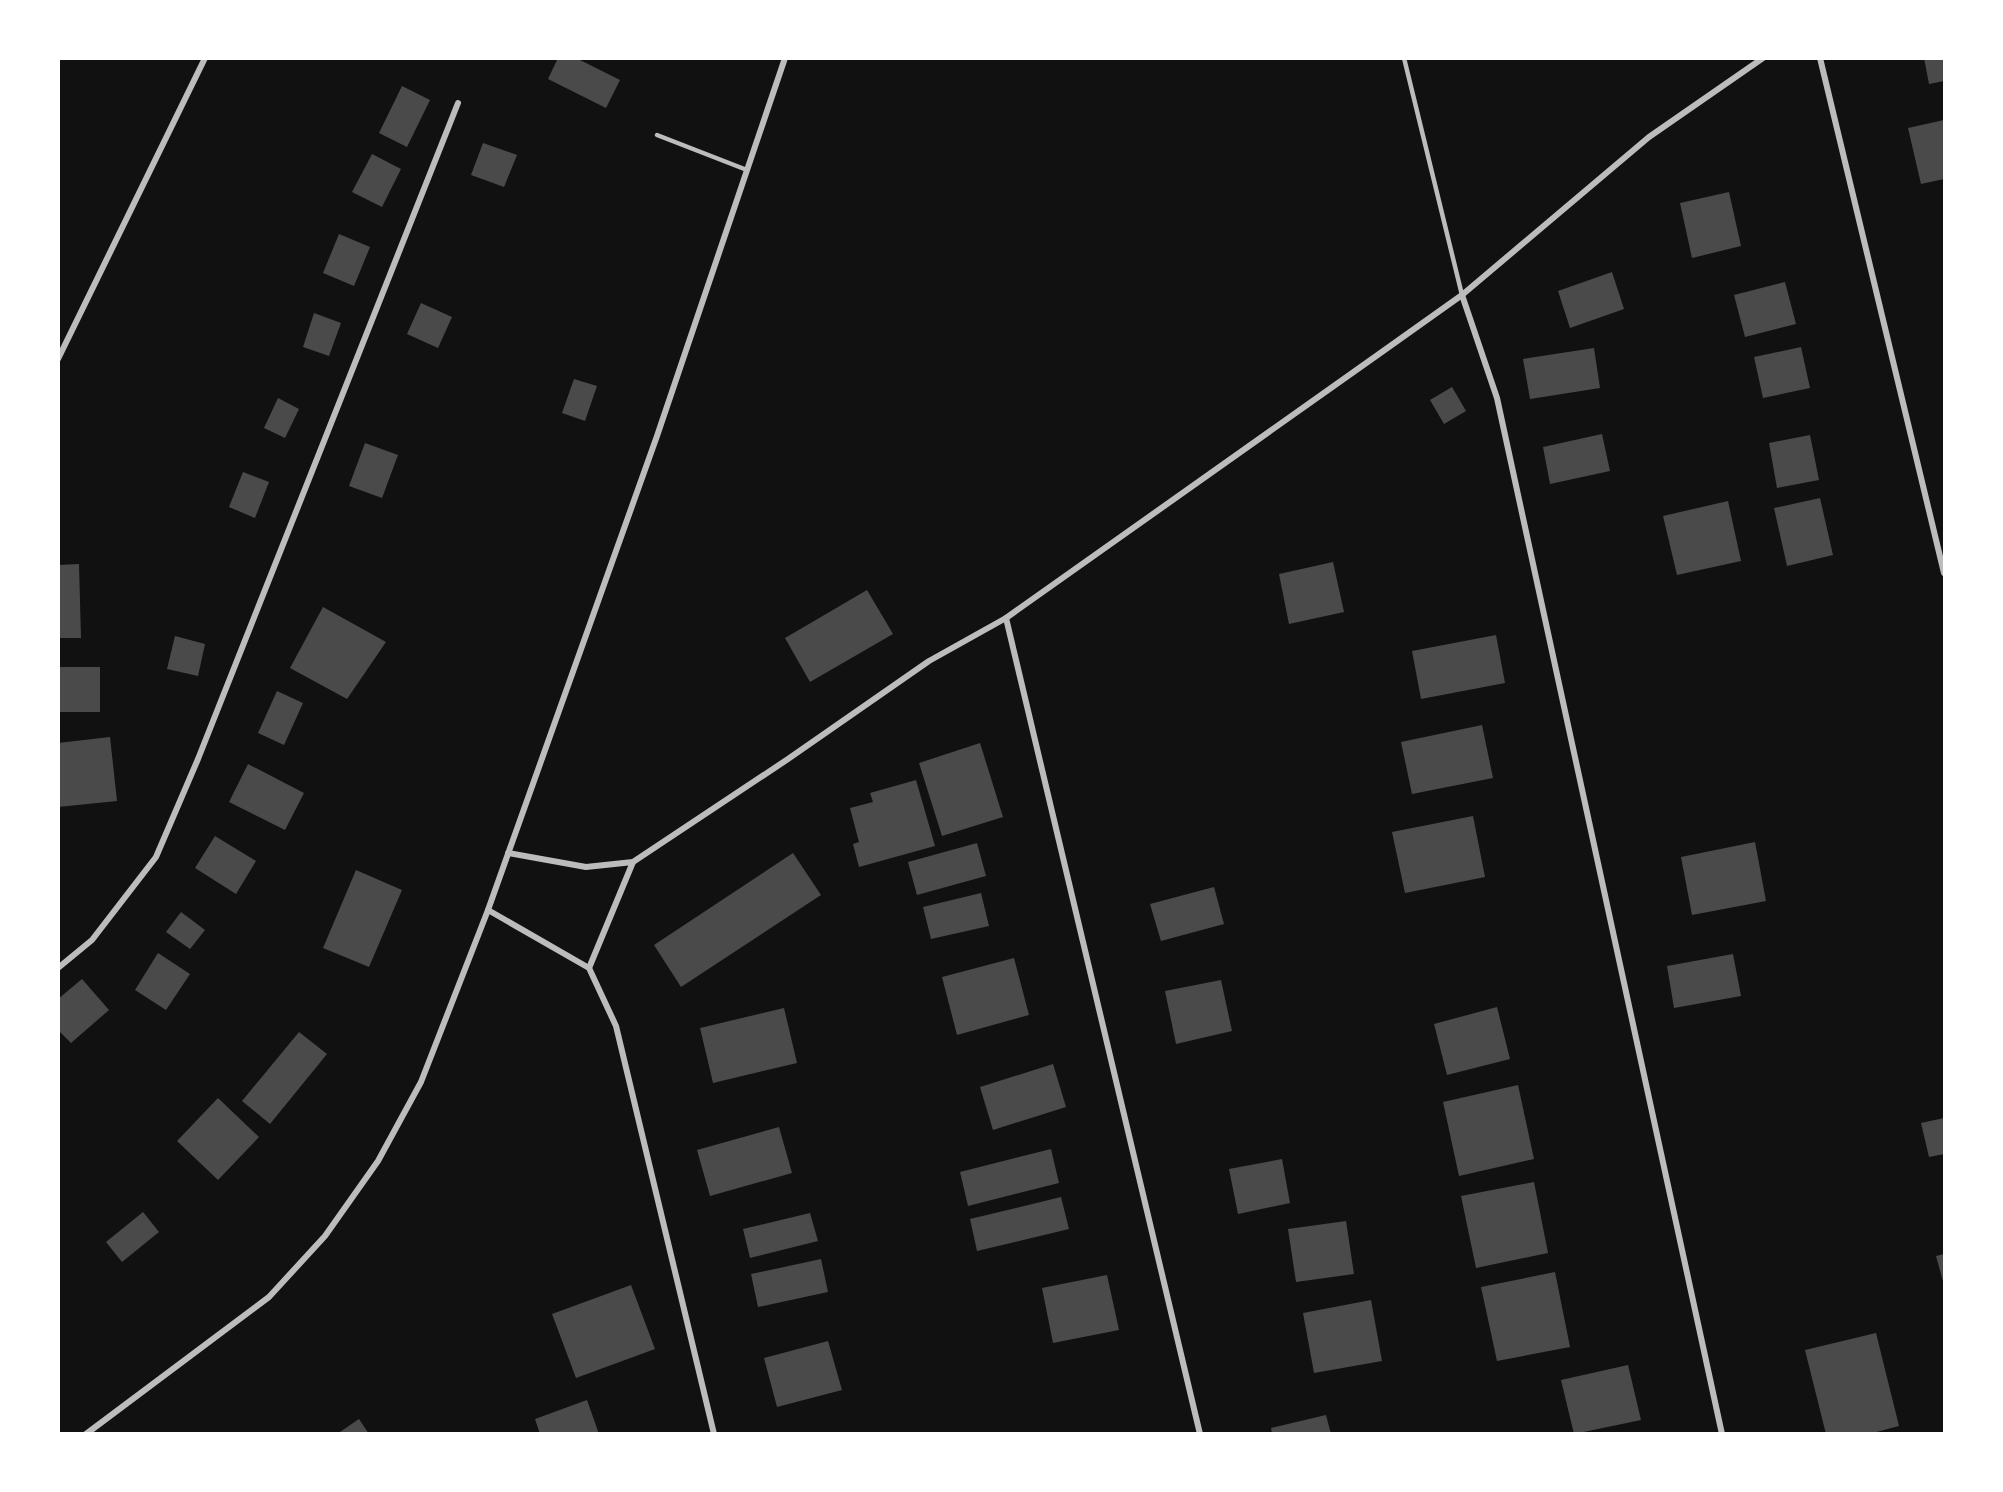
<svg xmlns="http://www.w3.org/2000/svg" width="2003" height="1492" viewBox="0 0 2003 1492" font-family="'Roboto Condensed',sans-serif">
  <rect width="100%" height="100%" fill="#111"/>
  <g fill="#4a4a4a">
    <polygon points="558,58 576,58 620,80 606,108 548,79"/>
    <polygon points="1924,58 1944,58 1944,81 1929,84"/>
    <polygon points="402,86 430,100 407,147 379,133"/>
    <polygon points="1944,120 1944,179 1921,184 1908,128"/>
    <polygon points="483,143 517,155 504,187 471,175"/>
    <polygon points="372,154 401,169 382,207 352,192"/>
    <polygon points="1729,192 1741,246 1692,258 1680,203"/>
    <polygon points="339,234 370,247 354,286 323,273"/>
    <polygon points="1612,272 1624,309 1570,328 1558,291"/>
    <polygon points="1785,282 1796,324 1745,337 1734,295"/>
    <polygon points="421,303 452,317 438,348 407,334"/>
    <polygon points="314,313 341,323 329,356 303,347"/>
    <polygon points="1801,347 1810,388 1763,398 1754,357"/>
    <polygon points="1594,348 1600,388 1530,399 1523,359"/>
    <polygon points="574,379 597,386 585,421 562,413"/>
    <polygon points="1452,387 1466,411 1444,424 1430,400"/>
    <polygon points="278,398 299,409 285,438 264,428"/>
    <polygon points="1602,434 1610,471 1550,484 1543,447"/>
    <polygon points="1810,435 1819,480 1777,488 1769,443"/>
    <polygon points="365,443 398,455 382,498 349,486"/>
    <polygon points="243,472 269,482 255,518 229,507"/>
    <polygon points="1820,498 1833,555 1787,566 1774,508"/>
    <polygon points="1728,501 1741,561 1677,575 1663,516"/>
    <polygon points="1333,562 1344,612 1289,624 1279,574"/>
    <polygon points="79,564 81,638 58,638 58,565"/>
    <polygon points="867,590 893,634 810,682 785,638"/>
    <polygon points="323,607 386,642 347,699 290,668"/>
    <polygon points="1496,635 1505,683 1421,699 1412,651"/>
    <polygon points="175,636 205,644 198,676 167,669"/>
    <rect x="58" y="667" width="42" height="45"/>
    <polygon points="277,691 303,703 284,745 258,733"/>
    <polygon points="1482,725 1493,778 1412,794 1401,742"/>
    <polygon points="110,737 117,801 58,807 58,743"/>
    <polygon points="980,743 1003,817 942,836 919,763"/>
    <polygon points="248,764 304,793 285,830 229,802"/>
    <polygon points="916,780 935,846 859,867 853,844 859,842 850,808 873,802 870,793"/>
    <polygon points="1473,816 1485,877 1405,893 1392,832"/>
    <polygon points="215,836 256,861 236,894 195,868"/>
    <polygon points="1755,842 1766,901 1692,915 1681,857"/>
    <polygon points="977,843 986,876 917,895 908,862"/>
    <polygon points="793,853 821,895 681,987 654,945"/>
    <polygon points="356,870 402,890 369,967 323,948"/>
    <polygon points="1214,887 1224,924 1161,941 1150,904"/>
    <polygon points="981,893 989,926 931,939 923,907"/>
    <polygon points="181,912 205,930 190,949 166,932"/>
    <polygon points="158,953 190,974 166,1010 135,990"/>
    <polygon points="1733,954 1741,996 1674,1008 1667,966"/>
    <polygon points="1014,958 1029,1015 957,1035 942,977"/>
    <polygon points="82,979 109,1010 71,1043 58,1030 58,999"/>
    <polygon points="1221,980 1232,1031 1176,1044 1165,991"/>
    <polygon points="1497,1007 1510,1059 1447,1075 1434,1024"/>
    <polygon points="784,1008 797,1063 713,1083 700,1028"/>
    <polygon points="299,1032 327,1054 270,1124 242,1101"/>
    <polygon points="1053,1064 1066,1107 993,1130 980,1087"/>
    <polygon points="1518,1085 1534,1159 1459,1176 1443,1102"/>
    <polygon points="218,1098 259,1137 218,1180 177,1141"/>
    <polygon points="1944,1118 1944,1154 1929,1157 1921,1123"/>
    <polygon points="779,1127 792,1173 710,1196 697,1150"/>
    <polygon points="1051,1149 1059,1183 968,1206 960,1172"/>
    <polygon points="1282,1159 1290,1203 1238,1214 1229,1169"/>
    <polygon points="1534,1182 1548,1253 1476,1268 1461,1196"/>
    <polygon points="1061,1197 1069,1229 977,1251 970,1219"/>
    <polygon points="143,1212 159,1232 122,1262 106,1242"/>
    <polygon points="810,1213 818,1241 750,1258 743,1229"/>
    <polygon points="1346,1221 1354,1274 1296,1282 1288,1229"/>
    <polygon points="1944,1254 1944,1285 1936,1256"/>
    <polygon points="821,1259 828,1292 758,1307 751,1274"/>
    <polygon points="1555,1272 1570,1347 1497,1361 1481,1287"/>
    <polygon points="1107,1275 1119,1330 1053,1343 1042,1288"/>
    <polygon points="631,1285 655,1349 576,1378 552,1314"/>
    <polygon points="1371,1300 1382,1361 1314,1373 1303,1313"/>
    <polygon points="1876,1333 1899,1426 1869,1434 1826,1434 1805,1350"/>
    <polygon points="828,1341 842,1390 777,1407 764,1358"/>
    <polygon points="1628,1365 1641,1420 1574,1434 1561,1380"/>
    <polygon points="587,1400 599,1434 540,1434 535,1419"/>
    <polygon points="1326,1415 1331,1434 1272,1434 1271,1428"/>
    <polygon points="359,1419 369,1434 337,1434"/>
  </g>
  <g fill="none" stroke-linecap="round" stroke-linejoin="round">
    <g stroke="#bcbcbc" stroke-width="4.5">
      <polyline points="1404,58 1462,295"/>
      <polyline points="657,135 747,170"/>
    </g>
    <g stroke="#bcbcbc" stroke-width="6">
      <polyline points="1820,58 1944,573"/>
      <polyline points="1462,295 1497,398 1722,1434"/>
      <polyline points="58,359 205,58"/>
      <polyline points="1006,618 1200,1434"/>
      <polyline points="508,853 586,867 633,862 788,759 929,661 1006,618 1379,354 1462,295 1649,137 1763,58"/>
      <polyline points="488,910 589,968 616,1026 714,1434"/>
      <polyline points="58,968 92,940 156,857 198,759 458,103"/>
      <polyline points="589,968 633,862"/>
      <polyline points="86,1434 269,1297 325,1236 378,1161 421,1082 488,910 657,436 785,58"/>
    </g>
  </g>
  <rect width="2003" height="1492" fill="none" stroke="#ffffff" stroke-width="120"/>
</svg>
